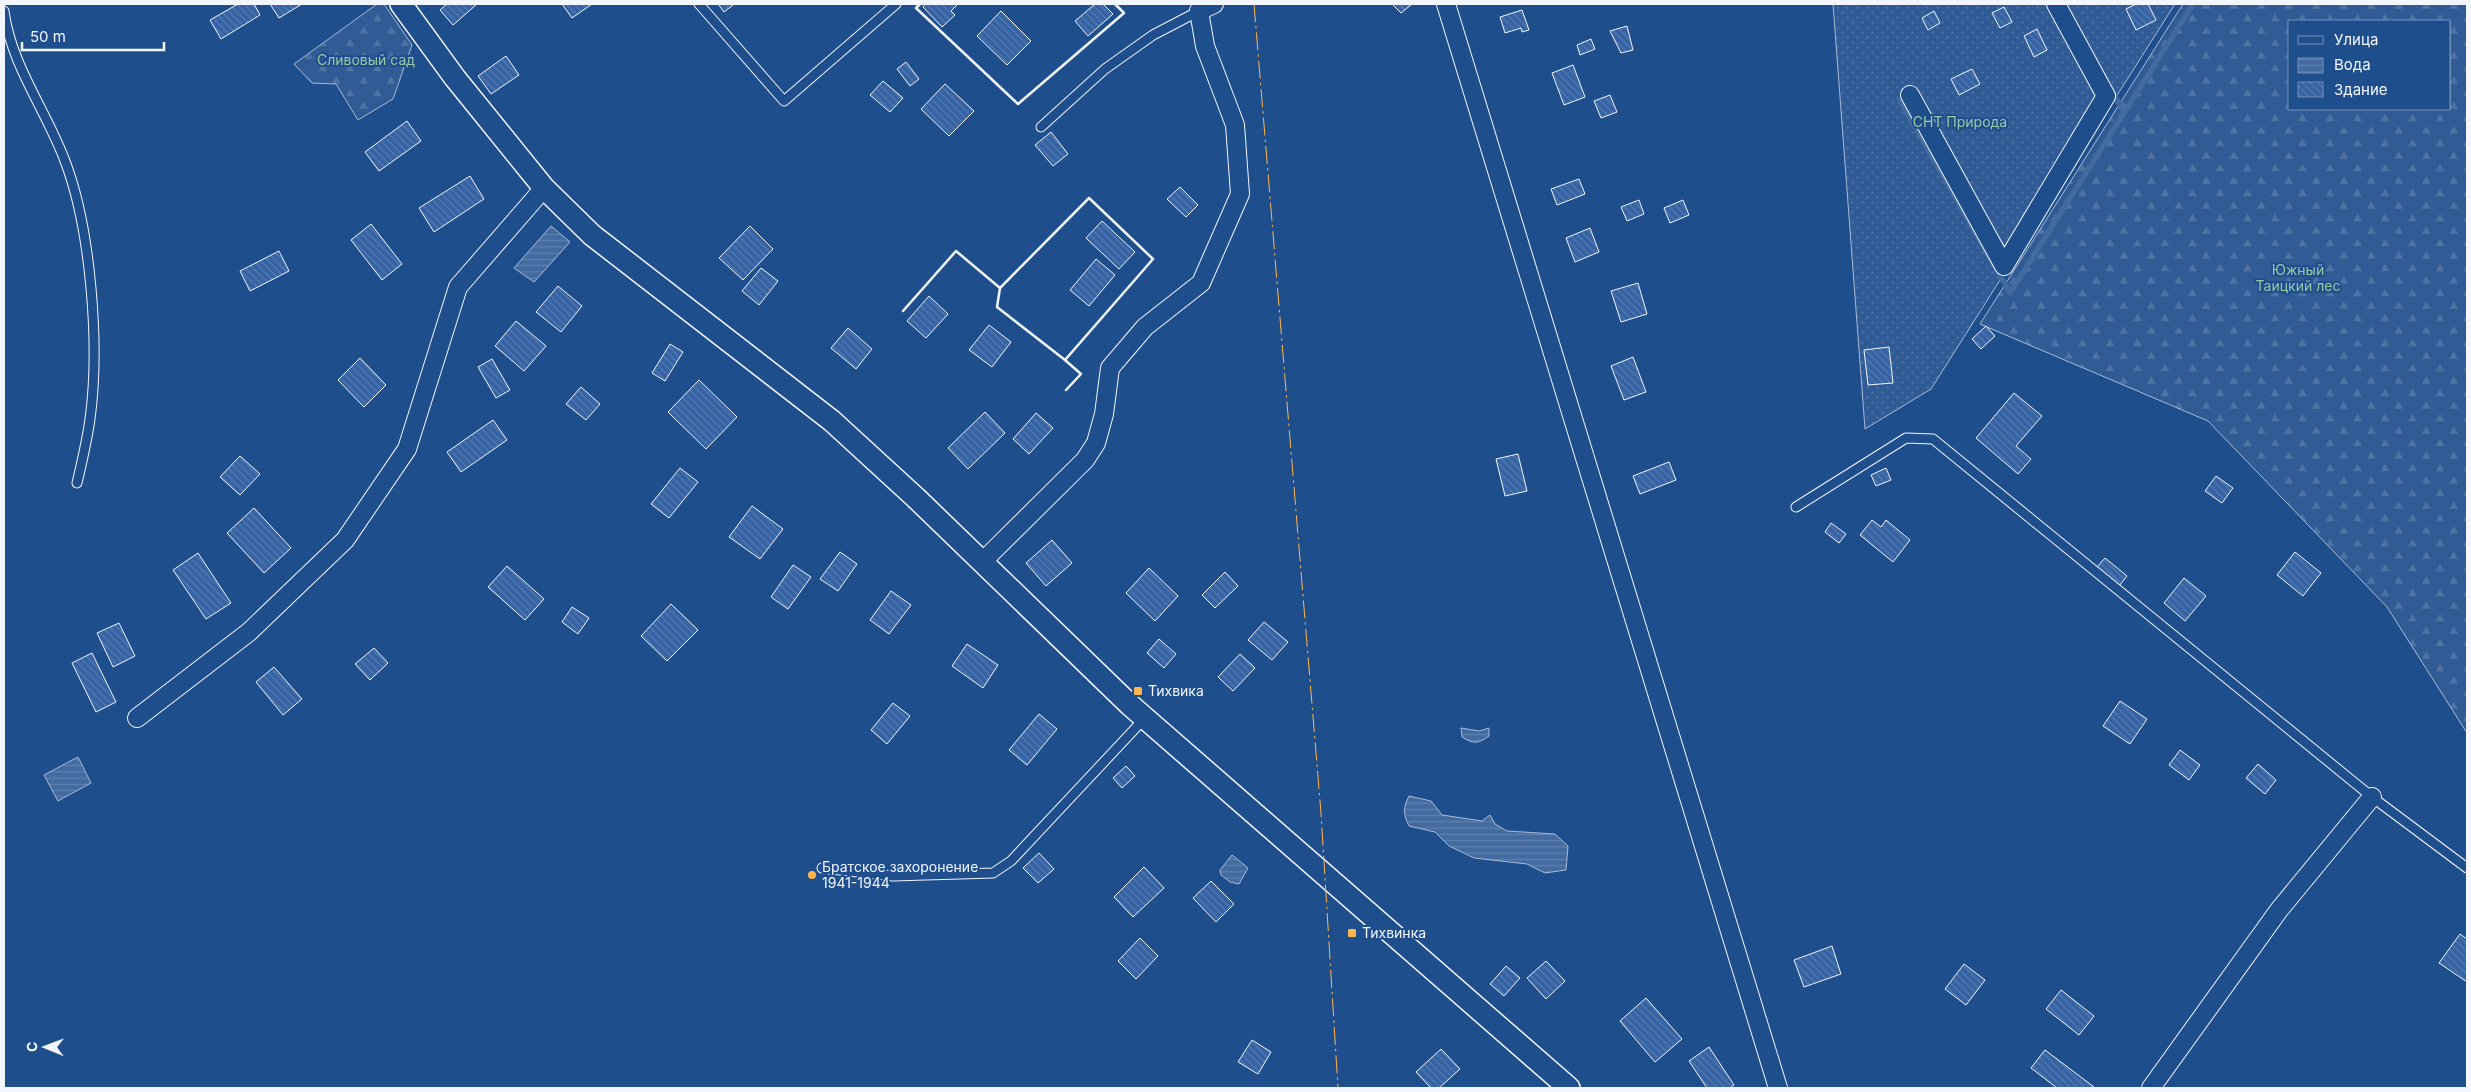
<svg xmlns="http://www.w3.org/2000/svg" width="2471" height="1092" viewBox="0 0 2471 1092" font-family="Inter,sans-serif">
  <defs>
    <pattern id="grass-dots" width="8" height="8" patternUnits="userSpaceOnUse" patternTransform="scale(1.25)"><rect width="8" height="8" fill="#305b95"/><path d="M2 2h.1M6 6h.1" fill="none" stroke="#4e73a5" stroke-width="1.8" stroke-linecap="round"/></pattern>
    <pattern id="forest-firs" width="22" height="20" patternUnits="userSpaceOnUse" patternTransform="scale(1.25)"><rect width="22" height="20" fill="#305b95"/><path d="M5 1l3.5 6h-7zM16 11l3.5 6h-7z" fill="#4e73a5"/></pattern>
    <pattern id="water-rules" width="6" height="5" patternUnits="userSpaceOnUse" patternTransform="scale(1.25)"><rect width="6" height="5" fill="#446ba0"/><path d="M0 2.5h6" fill="none" stroke="#5f81ae"/></pattern>
    <pattern id="building-back-hatch" width="6" height="6" patternUnits="userSpaceOnUse" patternTransform="scale(1.25)"><rect width="6" height="6" fill="#3563a3"/><path d="M-1 5l2 2M0 0l6 6M5-1l2 2" fill="none" stroke="#537ab1"/></pattern>
  </defs>
  <rect width="100%" height="100%" fill="#1f4e8c"/>
  <polygon fill="url(#grass-dots)" stroke="#a8bbd7" points="1833,4 2175,4 1931,389 1865,429"/>
  <g fill="url(#forest-firs)" stroke="#a8bbd7" fill-rule="evenodd">
    <polygon points="377,4 384,4 412,45 393,99 358,120 336,84 312,83 294,64"/>
    <path d="M2183,4h284v729l-80,-126 -179,-186 -228,-97zM2290,21h160v88h-160z"/>
  </g>
  <g fill="url(#water-rules)" stroke="#a8bbd7">
    <polygon points="551,226 570,242 534,282 514,268"/>
    <path d="M1461,728l18,3 10,-3v8c-11,8 -16,8 -27,1z"/>
    <polygon points="78,757 91,783 58,801 44,775"/>
    <path d="M1409,796l22,5 11,14 40,6 8,-6 5,9 12,7 48,3 13,12 -2,24 -21,3 -18,-9 -53,-6 -25,-12 -14,-14 -26,-6c-6,-12 -6,-18 0,-30z"/>
    <polygon points="1232,855 1248,868 1239,884 1230,882 1221,875 1220,870"/>
  </g>
  <g fill="none" stroke-linecap="round" stroke-linejoin="round">
    <g stroke="#446ba0" stroke-width="5.5">
      <polyline points="2111,89 2124,113"/>
      <polyline points="1900,101 2010,293 2193,4"/>
    </g>
  </g>
  <g fill="url(#building-back-hatch)" stroke="#f2f6ff">
    <polygon points="238,4 254,4 260,15 221,39 210,20"/>
    <polygon points="270,4 302,4 279,18"/>
    <polygon points="447,4 477,4 453,25 440,10"/>
    <polygon points="562,4 592,4 572,18"/>
    <polygon points="718,4 732,4 733,5 724,12"/>
    <polygon points="926,4 958,4 951,11 955,15 942,27 923,7"/>
    <polygon points="1095,4 1103,4 1113,14 1088,36 1075,21"/>
    <polygon points="1392,4 1412,4 1401,13"/>
    <polygon points="2136,4 2148,4 2156,20 2136,30 2126,9"/>
    <polygon points="2004,7 2012,22 2000,28 1992,13"/>
    <polygon points="1522,10 1529,30 1522,32 1521,28 1505,33 1500,17"/>
    <polygon points="1001,11 1031,41 1007,65 977,36"/>
    <polygon points="1934,11 1940,23 1928,30 1922,18"/>
    <polygon points="1627,26 1633,50 1621,53 1610,31"/>
    <polygon points="2037,29 2047,50 2034,57 2024,36"/>
    <polygon points="1591,39 1595,49 1580,55 1577,45"/>
    <polygon points="506,56 519,75 491,94 478,76"/>
    <polygon points="906,62 919,79 910,86 897,69"/>
    <polygon points="1573,65 1585,97 1564,105 1552,73"/>
    <polygon points="1972,69 1980,84 1959,95 1951,79"/>
    <polygon points="883,81 903,98 890,112 870,95"/>
    <polygon points="945,84 974,111 949,136 921,109"/>
    <polygon points="1610,95 1617,112 1601,118 1594,101"/>
    <polygon points="407,121 421,141 379,171 365,152"/>
    <polygon points="1051,132 1068,154 1053,166 1035,145"/>
    <polygon points="470,176 484,199 434,232 419,208"/>
    <polygon points="1579,179 1585,194 1557,205 1551,189"/>
    <polygon points="1180,187 1198,205 1186,217 1167,199"/>
    <polygon points="1639,200 1644,214 1627,221 1621,207"/>
    <polygon points="1683,200 1689,215 1670,223 1664,208"/>
    <polygon points="1102,221 1135,252 1119,269 1086,238"/>
    <polygon points="371,224 402,264 382,280 351,240"/>
    <polygon points="750,226 773,249 743,280 719,258"/>
    <polygon points="1590,228 1599,252 1575,262 1566,238"/>
    <polygon points="279,251 289,271 250,291 240,271"/>
    <polygon points="1096,259 1115,275 1089,306 1070,290"/>
    <polygon points="761,268 778,281 759,305 742,291"/>
    <polygon points="1638,283 1647,314 1621,322 1611,291"/>
    <polygon points="558,286 582,306 561,332 536,312"/>
    <polygon points="929,296 948,314 926,338 907,321"/>
    <polygon points="516,321 546,346 524,371 495,346"/>
    <polygon points="989,325 1011,342 992,367 969,350"/>
    <polygon points="1986,326 1995,336 1981,349 1972,339"/>
    <polygon points="848,328 872,349 856,369 831,348"/>
    <polygon points="670,344 683,352 665,381 652,373"/>
    <polygon points="1889,347 1893,383 1868,385 1864,350"/>
    <polygon points="1633,357 1646,392 1624,400 1611,366"/>
    <polygon points="360,358 386,385 364,407 338,380"/>
    <polygon points="492,359 510,390 496,398 478,367"/>
    <polygon points="699,380 737,417 706,449 668,412"/>
    <polygon points="581,387 600,404 586,420 566,404"/>
    <polygon points="2014,393 2042,416 2016,446 2031,459 2018,474 1976,438"/>
    <polygon points="985,412 1005,433 968,469 948,448"/>
    <polygon points="1036,413 1053,428 1029,454 1013,439"/>
    <polygon points="493,420 507,440 461,472 447,452"/>
    <polygon points="1518,454 1527,491 1505,496 1496,459"/>
    <polygon points="240,456 260,474 240,495 220,477"/>
    <polygon points="1669,462 1676,480 1640,494 1633,476"/>
    <polygon points="680,468 698,482 669,518 651,504"/>
    <polygon points="1886,468 1891,480 1876,486 1871,475"/>
    <polygon points="2216,476 2233,488 2222,503 2205,491"/>
    <polygon points="752,506 783,529 760,559 729,537"/>
    <polygon points="254,508 291,548 264,573 227,533"/>
    <polygon points="1872,520 1881,527 1886,520 1910,540 1893,562 1860,535"/>
    <polygon points="1831,523 1846,534 1839,543 1825,532"/>
    <polygon points="1052,540 1072,563 1046,586 1026,563"/>
    <polygon points="840,552 857,564 838,591 820,579"/>
    <polygon points="2295,552 2321,573 2303,596 2277,575"/>
    <polygon points="198,553 231,603 206,619 173,570"/>
    <polygon points="2105,558 2127,576 2119,586 2097,567"/>
    <polygon points="793,565 811,577 788,609 771,597"/>
    <polygon points="507,566 544,599 525,620 488,587"/>
    <polygon points="1149,568 1178,596 1155,621 1126,593"/>
    <polygon points="1225,572 1238,586 1215,608 1202,595"/>
    <polygon points="2184,578 2206,596 2185,621 2164,603"/>
    <polygon points="891,591 911,605 889,634 870,620"/>
    <polygon points="671,604 698,630 667,661 641,636"/>
    <polygon points="572,607 589,618 578,634 562,622"/>
    <polygon points="1264,622 1288,642 1272,660 1248,640"/>
    <polygon points="119,623 135,656 113,667 97,633"/>
    <polygon points="1159,639 1176,654 1164,668 1147,653"/>
    <polygon points="967,644 998,665 983,688 952,666"/>
    <polygon points="374,648 388,663 370,680 355,664"/>
    <polygon points="92,653 116,702 96,712 72,663"/>
    <polygon points="1240,654 1255,668 1233,691 1218,677"/>
    <polygon points="274,667 302,699 283,715 256,682"/>
    <polygon points="2120,701 2147,719 2130,744 2103,726"/>
    <polygon points="893,703 910,716 887,744 871,730"/>
    <polygon points="1039,714 1057,729 1027,765 1009,750"/>
    <polygon points="2180,750 2200,765 2189,780 2169,765"/>
    <polygon points="2258,764 2276,780 2265,794 2246,778"/>
    <polygon points="1126,766 1135,776 1122,788 1113,778"/>
    <polygon points="1039,853 1054,869 1038,883 1023,868"/>
    <polygon points="1144,867 1164,888 1133,917 1114,897"/>
    <polygon points="1211,881 1234,904 1216,922 1193,898"/>
    <polygon points="2460,934 2467,939 2467,982 2439,963"/>
    <polygon points="1140,938 1158,956 1136,979 1118,961"/>
    <polygon points="1832,946 1841,974 1804,987 1794,960"/>
    <polygon points="1546,961 1565,981 1546,999 1527,978"/>
    <polygon points="1964,964 1985,980 1966,1005 1945,989"/>
    <polygon points="1506,966 1520,978 1504,996 1490,984"/>
    <polygon points="2061,990 2094,1016 2079,1035 2046,1009"/>
    <polygon points="1646,998 1682,1039 1655,1062 1620,1021"/>
    <polygon points="1252,1040 1271,1052 1258,1074 1238,1062"/>
    <polygon points="1709,1047 1734,1085 1730,1088 1707,1088 1689,1061"/>
    <polygon points="1441,1049 1460,1069 1439,1088 1431,1088 1416,1072"/>
    <polygon points="2045,1050 2094,1087 2093,1088 2057,1088 2031,1068"/>
  </g>
  <g fill="none" stroke-linecap="round" stroke-linejoin="round">
    <defs>
      <g id="service">
        <polyline points="699,4 784,101 896,4"/>
        <path d="M4,11c7,54 42,99 61,150 26,68 35,185 25,258 -3,22 -8,43 -13,64"/>
        <polyline points="1041,127 1105,69 1153,35 1199,11"/>
        <polyline points="1796,507 1906,438 1933,439 2372,797 2467,868"/>
        <polyline points="822,868 893,876 993,873 1011,861 1145,718"/>
      </g>
      <g id="minor">
        <polyline points="1446,4 1778,1088"/>
        <polyline points="1910,95 2004,266 2106,96 2056,4"/>
        <polyline points="982,562 1085,460 1096,443 1104,414 1110,368 1145,327 1201,283 1240,194 1235,125 1205,46 1199,11 1214,4"/>
        <polyline points="137,718 249,632 345,540 407,449 458,287 544,188"/>
        <polyline points="2151,1088 2279,910 2372,797"/>
      </g>
      <polyline id="tertiary" points="401,4 455,78 544,188 592,235 832,421 916,498 1130,705 1569,1088"/>
    </defs>
    <use href="#service" stroke="#f2f6ff" stroke-width="11"/>
    <use href="#minor" stroke="#f2f6ff" stroke-width="20"/>
    <use href="#tertiary" stroke="#f2f6ff" stroke-width="24"/>
    <use href="#service" stroke="#1f4e8c" stroke-width="9"/>
    <use href="#minor" stroke="#1f4e8c" stroke-width="18"/>
    <use href="#tertiary" stroke="#1f4e8c" stroke-width="21"/>
    <g stroke="#f2f6ff" stroke-width="2.5">
      <polyline points="920,4 916,8 1018,104 1124,13 1115,4"/>
      <polygon points="1089,198 1153,259 1065,360 997,307 1000,288"/>
      <polyline points="903,311 956,251 1000,288"/>
      <polyline points="1065,360 1081,374 1066,390"/>
    </g>
    <polyline stroke="#ffb74d" stroke-width="1" stroke-dasharray="18 4 2.5 4" stroke-linecap="butt" points="1254,4 1321,813 1338,1088"/>
  </g>
  <g fill="#ffb74d" stroke="#1f4e8c" stroke-width="2">
    <rect x="1133" y="686" width="10" height="10" rx="2.5"/>
    <circle cx="812" cy="875" r="5"/>
    <rect x="1347" y="928" width="10" height="10" rx="2.5"/>
  </g>
  <g text-anchor="middle" stroke-width="4" stroke-linejoin="round" paint-order="stroke">
    <g font-size="14" fill="#97c8a6" stroke="#1f4e8c">
      <text x="366" y="65">Сливовый сад</text>
      <text x="1960" y="127">СНТ Природа</text>
      <text x="2298" y="275">Южный<tspan x="2298" dy="16">Таицкий лес</tspan></text>
    </g>
    <g font-size="14" fill="#f2f6ff" stroke="#1f4e8c" text-anchor="start">
      <text x="1148" y="696">Тихвика</text>
      <text x="822" y="872">Братское захоронение<tspan x="822" dy="16">1941-1944</tspan></text>
      <text x="1362" y="938">Тихвинка</text>
    </g>
  </g>
  <rect width="2471" height="1092" fill="none" stroke="#f2f6ff" stroke-width="10"/>
  <rect x="2288" y="20" width="162" height="90" fill="#1f4e8c" stroke="#7391ba"/>
  <rect x="2298" y="36" width="25" height="8" fill="#1f4e8c" stroke="#7391ba"/>
  <text x="2334" y="45" font-size="15" fill="#f2f6ff">Улица</text>
  <rect x="2298" y="58" width="25" height="15" fill="url(#water-rules)" stroke="#7391ba"/>
  <text x="2334" y="70" font-size="15" fill="#f2f6ff">Вода</text>
  <rect x="2298" y="82" width="25" height="15" fill="url(#building-back-hatch)" stroke="#7391ba"/>
  <text x="2334" y="95" font-size="15" fill="#f2f6ff">Здание</text>
  <g transform="translate(45 1047) rotate(271)" stroke="#1f4e8c" stroke-width="4" paint-order="stroke">
  <path d="M0-4L9 19L0 12L-9 19Z" fill="#f2f6ff"/>
  <text y="-8" font-size="14" font-weight="bold" text-anchor="middle" fill="#f2f6ff">С</text>
  </g>
  <path d="M22 42v8h142v-8" fill="none" stroke="#f2f6ff" stroke-width="2.5"/>
  <text x="30" y="42" font-size="15" fill="#f2f6ff" stroke="#1f4e8c" stroke-width="4" paint-order="stroke">50 m</text>
</svg>
